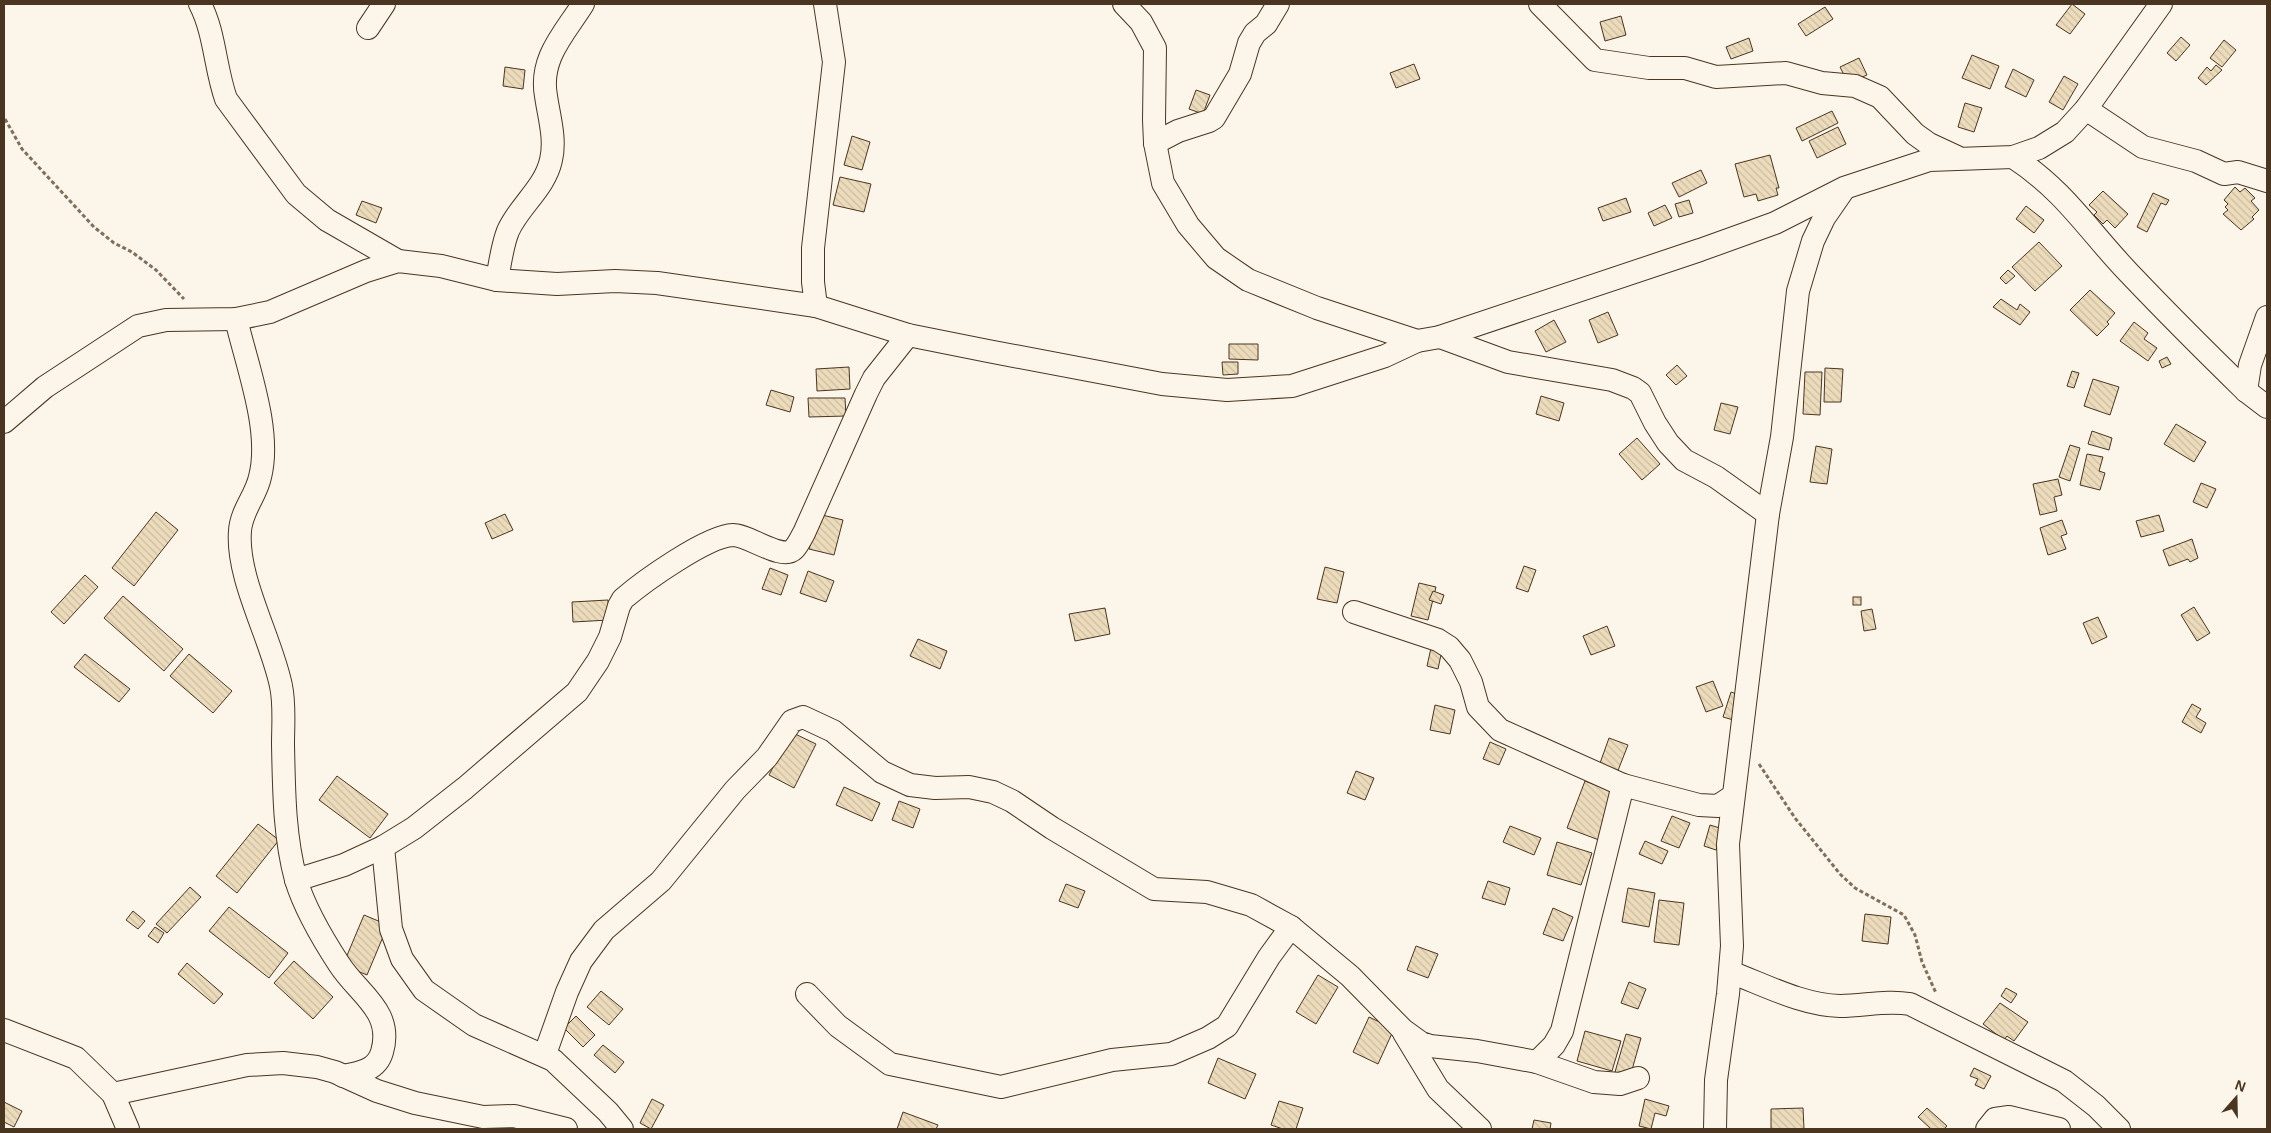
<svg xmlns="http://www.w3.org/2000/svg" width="2271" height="1133" viewBox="0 0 2271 1133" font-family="Helvetica,sans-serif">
  <defs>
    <pattern id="building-back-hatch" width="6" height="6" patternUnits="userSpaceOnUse" patternTransform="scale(1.25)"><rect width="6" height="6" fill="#ecdcbc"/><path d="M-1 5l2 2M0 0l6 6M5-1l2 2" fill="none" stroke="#ccbda1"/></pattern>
  </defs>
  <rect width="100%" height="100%" fill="#fbf6e9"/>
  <g fill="url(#building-back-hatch)" stroke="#4a3520">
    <polygon points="2072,4 2085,14 2070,34 2056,25"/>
    <polygon points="1825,7 1833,19 1806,36 1798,24"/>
    <polygon points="1621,16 1626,35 1605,41 1600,22"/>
    <polygon points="2181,37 2190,45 2176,61 2167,53"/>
    <polygon points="1749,38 1753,51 1731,59 1726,47"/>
    <polygon points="2224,40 2236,50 2222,67 2210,58"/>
    <polygon points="1972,55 1999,66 1990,89 1962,78"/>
    <polygon points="1859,58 1867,75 1848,83 1840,67"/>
    <polygon points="1414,64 1420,79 1396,88 1390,73"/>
    <polygon points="2216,65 2222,70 2206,85 2198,78 2207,67 2211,71"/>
    <polygon points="505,67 525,70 523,89 503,86"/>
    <polygon points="2013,69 2034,80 2026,97 2005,87"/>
    <polygon points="2064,76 2078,84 2063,110 2049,102"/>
    <polygon points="1196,90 1210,95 1203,114 1189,109"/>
    <polygon points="1965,103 1982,108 1974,132 1958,127"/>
    <polygon points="1832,111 1838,123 1802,141 1796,128"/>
    <polygon points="1838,127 1846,144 1817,158 1809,141"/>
    <polygon points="852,136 870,142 862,170 844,165"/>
    <polygon points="1770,155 1779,188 1776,188 1778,195 1758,201 1756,194 1744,197 1735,164"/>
    <polygon points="1701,170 1707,183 1679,197 1672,183"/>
    <polygon points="840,177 871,184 864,212 833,205"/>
    <polygon points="2235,187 2240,192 2245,188 2255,198 2251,201 2259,210 2252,217 2254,219 2241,230 2223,214 2228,210 2225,207 2228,204 2224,200"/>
    <polygon points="2103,191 2128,214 2115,228 2107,220 2103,224 2094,215 2097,212 2089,205"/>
    <polygon points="2153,193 2169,200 2166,205 2161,203 2147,232 2137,227"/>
    <polygon points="1626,198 1631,212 1603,221 1598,208"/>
    <polygon points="1689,200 1693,213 1679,217 1675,204"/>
    <polygon points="362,201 382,208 376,223 356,215"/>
    <polygon points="1665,205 1672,218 1654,226 1648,213"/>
    <polygon points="2026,206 2044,220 2034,233 2016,219"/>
    <polygon points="2039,242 2062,266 2035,291 2012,267"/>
    <polygon points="2008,270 2015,276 2006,284 2000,278"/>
    <polygon points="2090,290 2115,313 2107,322 2109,324 2097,336 2070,310"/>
    <polygon points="2001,299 2017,310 2020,304 2030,312 2020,325 1993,307"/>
    <polygon points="1608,312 1618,335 1598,343 1589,320"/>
    <polygon points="1554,320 1566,342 1546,352 1535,331"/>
    <polygon points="2134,322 2148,333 2144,339 2157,348 2148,361 2120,341"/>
    <polygon points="1229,344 1258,344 1258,360 1229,359"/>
    <polygon points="2167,357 2171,364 2162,368 2159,361"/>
    <polygon points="1222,362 1238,362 1238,374 1223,375"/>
    <polygon points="1677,365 1687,376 1676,385 1666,375"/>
    <polygon points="849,367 850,389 817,391 816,369"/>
    <polygon points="1825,368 1843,369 1841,402 1824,402"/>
    <polygon points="2072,371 2079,373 2074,388 2067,386"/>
    <polygon points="1805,372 1822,372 1820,415 1803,414"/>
    <polygon points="2093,379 2119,387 2110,415 2084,406"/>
    <polygon points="771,390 794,397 790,412 766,405"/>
    <polygon points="1541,396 1564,403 1559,421 1536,414"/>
    <polygon points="808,398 845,398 846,416 809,417"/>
    <polygon points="1721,403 1738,407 1730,434 1714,430"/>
    <polygon points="2176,424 2206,442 2194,462 2164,444"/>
    <polygon points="2092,431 2112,438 2109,450 2088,444"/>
    <polygon points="1637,438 1660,464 1642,480 1619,454"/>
    <polygon points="2070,445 2080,448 2070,481 2059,477"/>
    <polygon points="1816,446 1832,449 1827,484 1810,482"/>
    <polygon points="2087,454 2103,457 2099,471 2105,473 2100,490 2080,485"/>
    <polygon points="2058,479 2062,495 2054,497 2057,511 2040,515 2033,484"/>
    <polygon points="2201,483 2216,489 2207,508 2193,502"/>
    <polygon points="156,512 178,530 134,586 112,568"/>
    <polygon points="505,514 513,530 492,539 485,523"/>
    <polygon points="818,514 843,520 834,555 809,549"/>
    <polygon points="2159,515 2164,531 2141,537 2136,521"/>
    <polygon points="2062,520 2067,534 2061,536 2066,549 2048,555 2040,528"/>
    <polygon points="2192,539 2198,558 2190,562 2188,559 2169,566 2163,550"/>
    <polygon points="1524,566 1536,570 1528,592 1516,588"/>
    <polygon points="1325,567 1344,572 1337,603 1317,599"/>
    <polygon points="770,568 788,575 781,595 762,589"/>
    <polygon points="808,571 834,581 826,602 800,593"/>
    <polygon points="85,575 98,587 64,624 51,612"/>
    <polygon points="1419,583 1436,587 1428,620 1411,616"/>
    <polygon points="1433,591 1444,595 1441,604 1429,600"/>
    <polygon points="123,596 183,649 164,671 104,618"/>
    <rect x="1853" y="597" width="8" height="8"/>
    <polygon points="608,600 609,620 573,622 572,602"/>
    <polygon points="2194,607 2210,633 2197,641 2181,615"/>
    <polygon points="1105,608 1110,634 1075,641 1069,614"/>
    <polygon points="1872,609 1876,629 1864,631 1861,611"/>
    <polygon points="2098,617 2107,637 2092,644 2083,623"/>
    <polygon points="1607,626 1615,646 1591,655 1583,636"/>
    <polygon points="918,639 947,651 940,669 910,656"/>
    <polygon points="1431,648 1442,650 1438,669 1427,666"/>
    <polygon points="85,654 130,689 119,702 74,667"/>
    <polygon points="189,654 232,691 213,713 170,676"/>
    <polygon points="1713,681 1723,706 1706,712 1696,687"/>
    <polygon points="1731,692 1745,697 1737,721 1723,717"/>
    <polygon points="2192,704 2201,709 2196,717 2206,723 2201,733 2182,722"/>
    <polygon points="1435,705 1455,710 1450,734 1430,730"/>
    <polygon points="791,732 816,744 794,788 769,775"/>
    <polygon points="1609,738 1628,745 1617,773 1599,766"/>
    <polygon points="1490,742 1506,749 1499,765 1483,759"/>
    <polygon points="1356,771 1374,778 1365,800 1347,793"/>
    <polygon points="337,776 388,814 370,838 319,800"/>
    <polygon points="1585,781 1617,793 1599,840 1567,828"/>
    <polygon points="844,787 880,803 872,821 836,805"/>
    <polygon points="899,801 920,809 913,828 892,820"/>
    <polygon points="1672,816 1690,823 1679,848 1661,841"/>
    <polygon points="258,824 279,840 237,893 216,876"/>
    <polygon points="1710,825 1723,829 1716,850 1704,846"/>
    <polygon points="1510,826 1541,838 1534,855 1503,842"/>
    <polygon points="1645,841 1668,851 1662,864 1639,854"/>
    <polygon points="1557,842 1592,853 1581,885 1547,875"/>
    <polygon points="1488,881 1510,888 1505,905 1482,898"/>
    <polygon points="1066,884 1085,891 1078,908 1059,901"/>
    <polygon points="190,887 201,897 167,933 156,924"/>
    <polygon points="1628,888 1655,893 1649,927 1622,922"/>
    <polygon points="1659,900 1684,903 1679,945 1654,942"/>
    <polygon points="229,907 288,953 269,978 209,931"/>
    <polygon points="1553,908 1573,917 1563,941 1543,934"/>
    <polygon points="133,911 145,921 138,929 126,920"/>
    <polygon points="1865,914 1891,917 1888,944 1862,941"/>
    <polygon points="364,915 388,925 367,975 343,965"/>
    <polygon points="155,927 164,933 158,943 148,936"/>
    <polygon points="1416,946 1438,954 1428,978 1407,970"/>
    <polygon points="294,961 333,997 313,1019 274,983"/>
    <polygon points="187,963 223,994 214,1004 178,974"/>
    <polygon points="1318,975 1338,987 1316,1024 1296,1012"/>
    <polygon points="1629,982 1646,989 1638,1009 1621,1003"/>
    <polygon points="2006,988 2017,994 2011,1003 2001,996"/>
    <polygon points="601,991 623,1009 609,1025 587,1007"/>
    <polygon points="2000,1003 2028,1022 2014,1041 2007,1036 2004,1040 1983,1024"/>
    <polygon points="576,1016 595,1035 583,1047 564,1028"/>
    <polygon points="1369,1017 1394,1029 1378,1064 1353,1052"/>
    <polygon points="1585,1031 1621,1041 1612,1071 1577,1061"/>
    <polygon points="1626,1034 1641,1038 1630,1077 1615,1072"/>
    <polygon points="603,1045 624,1062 615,1073 594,1055"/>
    <polygon points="1218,1058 1256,1074 1245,1099 1208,1083"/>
    <polygon points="1974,1068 1991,1076 1984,1089 1975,1085 1978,1079 1970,1076"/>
    <polygon points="652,1099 664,1105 651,1129 640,1123"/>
    <polygon points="1645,1099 1669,1106 1666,1116 1655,1113 1651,1129 1639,1126"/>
    <polygon points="1279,1101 1303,1108 1296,1129 1283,1129 1271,1125"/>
    <polygon points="4,1102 22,1111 14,1127 4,1122"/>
    <polygon points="1803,1108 1804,1129 1771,1129 1771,1109"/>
    <polygon points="1927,1108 1947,1126 1944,1129 1931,1129 1918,1117"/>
    <polygon points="903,1112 938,1125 936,1129 897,1129"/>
    <polygon points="1534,1120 1551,1123 1550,1129 1532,1129"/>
  </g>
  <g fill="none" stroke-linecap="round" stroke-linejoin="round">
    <defs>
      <g id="minor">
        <path d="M200,4c15,29 15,64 26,95l70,95 31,26 71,41"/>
        <polyline points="1124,4 1141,22 1155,48 1154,120 1155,143 1163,183 1188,225 1216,258 1248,280 1317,308 1417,341"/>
        <polyline points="1540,4 1595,60 1649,68 1685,68 1716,77 1786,73 1822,83 1855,86 1880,97 1915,134 1929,144 1957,157"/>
        <polyline points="368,28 384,4"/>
        <polyline points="2086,109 2143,147 2196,161 2224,174 2238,172 2267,181"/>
        <polyline points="1155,143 1178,131 1209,121 1214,118 1240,74 1249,43 1255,33 1266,24 1278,4"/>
        <path d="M2013,157c52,34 74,72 115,115 38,40 78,80 118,119l21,16"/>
        <path d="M497,280c3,-16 5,-34 11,-49 11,-25 37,-43 43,-71 5,-21 -2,-43 -5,-64 -7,-38 19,-63 37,-92"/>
        <polyline points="816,306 813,282 813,248 834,62 825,4"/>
        <path d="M236,319c11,47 36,112 24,158 -4,19 -19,34 -20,54 -4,47 32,109 41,155 4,18 2,40 2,58 1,46 1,91 13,136 9,29 26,58 43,84 19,30 55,47 43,88 -5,18 -22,21 -39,24"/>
        <polyline points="1440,337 1508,362 1612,380 1633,388 1640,393 1655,423 1668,443 1684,460 1716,477 1768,514"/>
        <polyline points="2246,391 2250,365 2267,317"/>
        <polyline points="4,422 45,387 138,326 166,320 236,319 270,312 366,271 398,261 441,266 497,280 557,284 615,281 657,283 816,306 908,335 988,351 1162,384 1227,390 1292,386 1385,356 1417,341 1440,337 1700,250 1775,223 1844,188 1929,160 2013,157 2039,148 2065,132 2086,109 2161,4"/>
        <polyline points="1354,612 1438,640 1449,647 1460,660 1471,682 1478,707 1500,730 1623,785 1657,794 1699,805 1718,806 1733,796"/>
        <polyline points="383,847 391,929 402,959 424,990 474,1025 553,1060 608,1112 622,1129"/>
        <path d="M296,880l48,-15 39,-18 31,-19 51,-40 112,-96 21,-31 12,-24 9,-31 4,-7c21,-18 84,-63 110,-64 16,0 49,26 61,14 4,-4 7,-11 10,-16l62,-139 8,-16 34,-43"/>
        <path d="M1730,972c35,13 72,33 110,34 24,0 46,-6 70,-2l154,77 32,25 23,23"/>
        <polyline points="807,994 838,1026 890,1064 1001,1087 1112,1060 1171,1054 1208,1038 1227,1026 1269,957 1291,927"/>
        <polyline points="4,1030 76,1058 113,1094 128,1129"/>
        <polyline points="1404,1033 1438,1089 1480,1129"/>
        <polyline points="545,1054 567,992 581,961 604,930 661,881 735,790 767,757 792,721 803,717 833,731 882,772 910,785 935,788 969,787 993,792 1012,801 1052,828 1154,889 1207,892 1251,905 1291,927 1350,976 1403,1030 1421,1043 1430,1046 1477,1051 1537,1062 1594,1082 1620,1084 1638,1078"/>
        <polyline points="1537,1062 1554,1045 1562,1031 1623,785"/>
        <polyline points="113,1094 247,1065 283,1063 317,1067 335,1072 377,1091 415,1103 483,1117 514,1116 566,1129"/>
        <polyline points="1715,1129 1716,1080 1728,994 1732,946 1728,844 1768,514 1782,437 1798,291 1813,241 1824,218 1844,189"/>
        <polyline points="1987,1129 1995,1119 2009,1117 2059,1129"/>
      </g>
    </defs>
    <use href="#minor" stroke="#4a3520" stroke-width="24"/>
    <g stroke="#7f6f5c" stroke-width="3" stroke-dasharray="4 2.5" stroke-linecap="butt">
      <polyline points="5,119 22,149 94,227 114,243 132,252 156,270 184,299"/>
      <polyline points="1759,764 1795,818 1840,874 1855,888 1904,915 1915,935 1922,962 1936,993"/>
    </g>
    <use href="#minor" stroke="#fbf6e9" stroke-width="22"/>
  </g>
  <rect width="2271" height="1133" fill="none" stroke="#4a3520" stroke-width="10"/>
  <g transform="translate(2236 1098) rotate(20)" stroke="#fbf6e9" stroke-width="4" paint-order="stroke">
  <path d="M0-4L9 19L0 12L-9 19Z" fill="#4a3520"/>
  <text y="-8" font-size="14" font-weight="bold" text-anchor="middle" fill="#4a3520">N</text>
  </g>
</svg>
